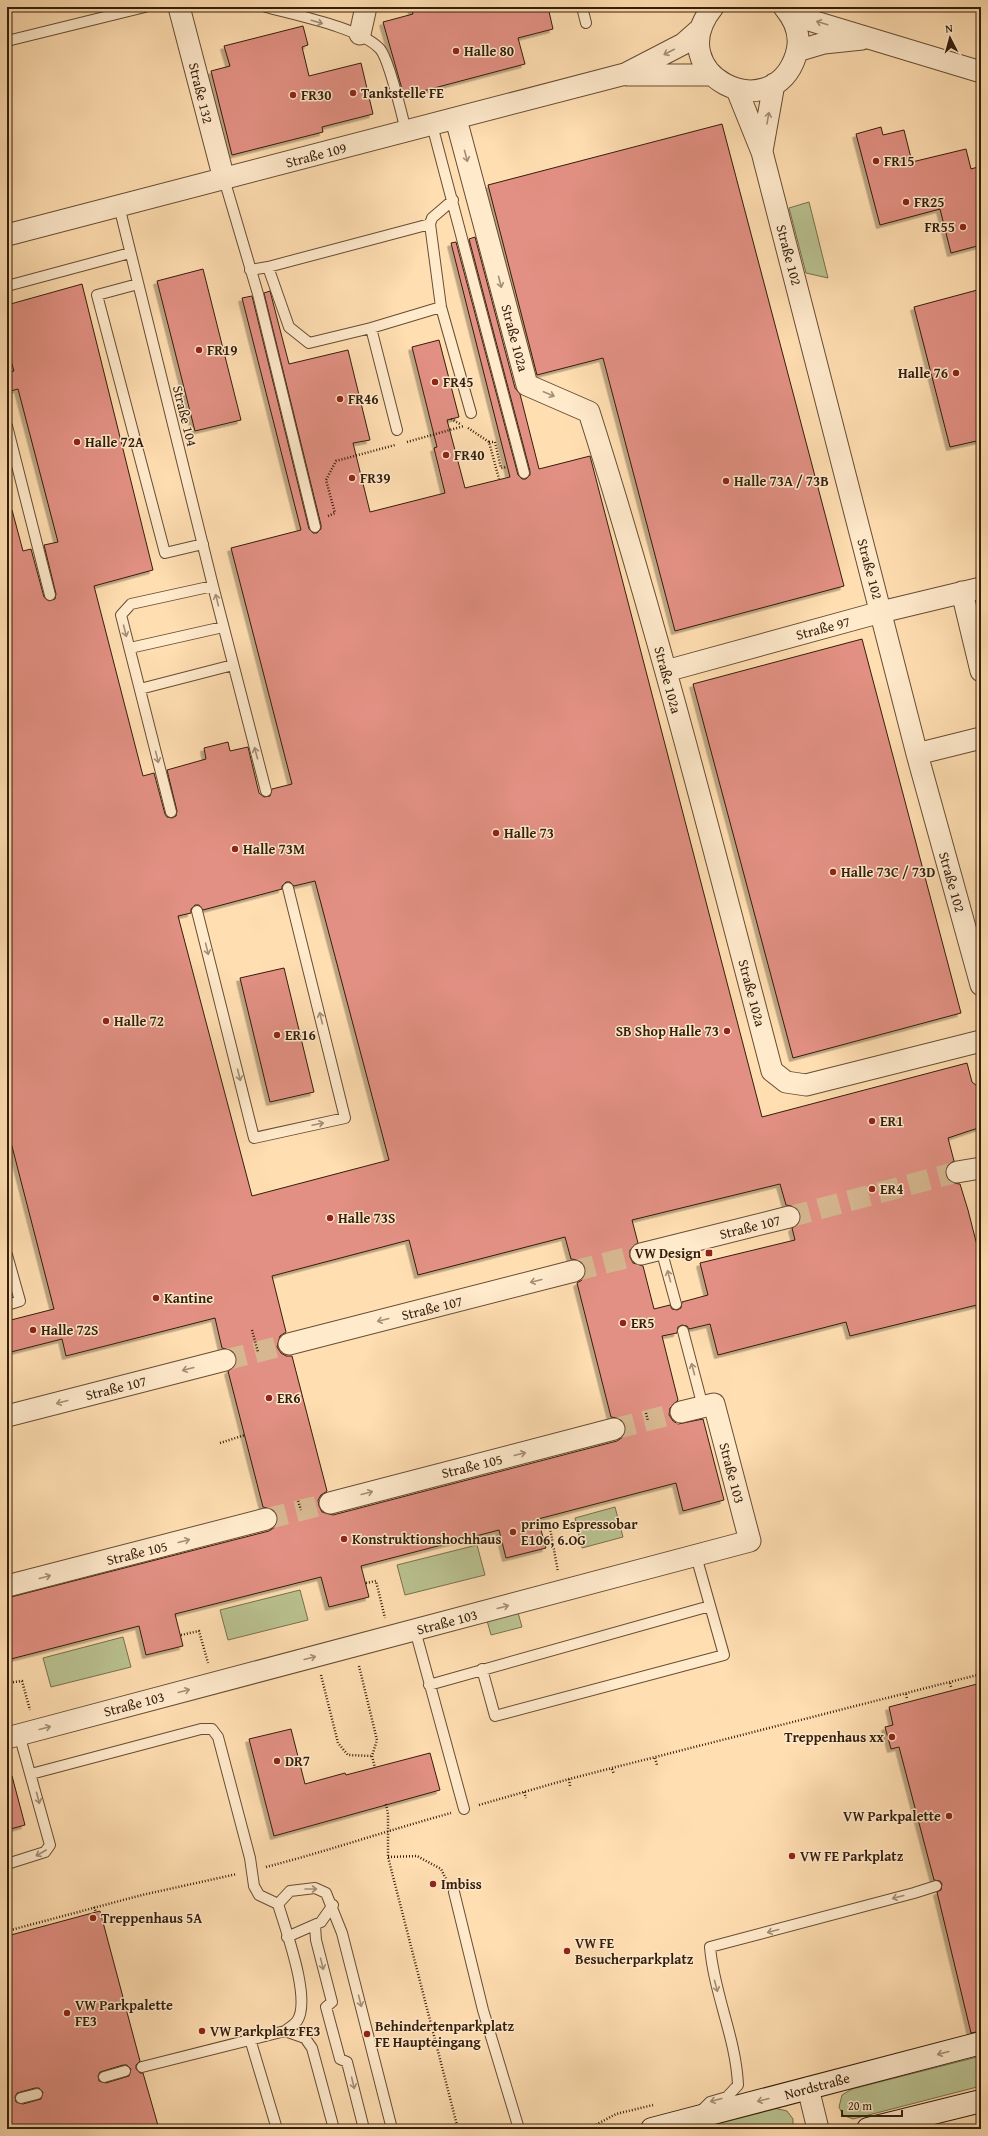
<svg xmlns="http://www.w3.org/2000/svg" width="988" height="2136" viewBox="0 0 988 2136" font-family="'Gentium Book Plus',serif">
	<defs>
		<filter id="shadow"><feDropShadow dx="-3.5" dy="3.5" stdDeviation="0" flood-color="#0004"/></filter>
	</defs>
	<rect width="100%" height="100%" fill="#ffdeb1"/>
	<filter id="stains"><feTurbulence type="fractalNoise" baseFrequency=".005" numOctaves="4"/><feColorMatrix values="0 0 0 0 .2 0 0 0 0 .09 0 0 0 0 .02 0 0 0 .5 -.17"/></filter>
	<radialGradient id="worn" r=".72"><stop offset=".6" stop-color="#630" stop-opacity="0"/><stop offset="1" stop-color="#630" stop-opacity=".3"/></radialGradient>
	<path fill="#bac291" stroke="#77704e" d="M809 202 828 278 806 273 789 208Z
		M615 1507 623 1537 582 1548 575 1518Z
		M477 1545 485 1575 405 1595 397 1565Z
		M300 1590 308 1620 228 1640 220 1610Z
		M517 1609 522 1627 491 1635 486 1617Z
		M123 1637 131 1667 51 1687 43 1658Z
		M981 2056V2086L853 2119 843 2115 839 2107 842 2095 852 2089Z
		M774 2108 787 2111 793 2119V2129H695Z"/>
	<path fill="#e29083" stroke="#341d0b" fill-rule="evenodd" filter="url(#shadow)" d="M411 7H548L553 29 518 38 525 64 404 96 383 22 413 14Z
		M303 26 308 45 302 47 309 76 361 63 373 114 322 127 323 132 232 155 211 71 230 66 224 46Z
		M722 124 844 586 675 631 603 358 537 375 488 185Z
		M881 127 883 135 904 130 912 162 966 149 971 169 981 166V245L951 253 940 209 880 225 856 134Z
		M475 237 515 388 520 394 539 469 590 456 762 1117 967 1063 972 1082 977 1086 981 1098V1127L948 1138 954 1161 946 1167 945 1174 948 1179 952 1183 960 1184 968 1210 981 1261V1304L850 1336 846 1322 718 1355 710 1324 689 1329 687 1326 682 1325 678 1327 677 1333 662 1336 678 1400 670 1408 669 1415 673 1421 678 1424 703 1419 724 1500 683 1511 676 1483 538 1519 546 1548 506 1558 499 1530 361 1566 369 1597 329 1607 321 1577 175 1614 183 1646 146 1655 139 1626 7 1660V1598L269 1531 275 1527 278 1516 274 1510 263 1507 228 1371 236 1364V1357L233 1351 222 1348 215 1318 66 1356 62 1339 7 1353V1321L54 1309 7 1127V510H12L23 551 31 549 44 597 49 601 55 599 56 594 44 545 58 542 18 389 7 392V373L14 371 7 347V305L82 284 153 570 94 586 143 776 154 773 165 814 167 817 172 818 176 816 177 811 167 770 206 759 204 748 228 742 230 751 248 747 259 793 264 797 270 796 272 789 292 784 231 548 301 530 242 298 252 296 309 529 313 533H317L321 529V525L264 293 270 291 289 364 348 350 370 440 353 443 370 512 445 493 434 448 437 447 412 347 439 340 459 417 447 420 465 488 510 477 451 243 456 242 518 475 522 479H526L530 475V471L469 239ZM315 881 389 1160 252 1196 178 916 191 913V909L195 905H199L203 910 282 889V886L286 882H290L294 886ZM780 1184 786 1205 793 1206 800 1214V1221L792 1228 795 1240 700 1263 708 1295 682 1302 681 1308 677 1310 672 1309 670 1305 654 1309 643 1266 633 1263 630 1257V1250L638 1243 632 1220ZM565 1237 571 1259 578 1260 585 1268V1275L582 1280 577 1283 611 1417 618 1418 625 1426 626 1432 623 1437 617 1441 333 1515 322 1512 319 1506 318 1500 321 1495 327 1491 292 1356H286L281 1353 277 1347 280 1336 286 1332 272 1276 409 1240 418 1275Z
		M203 269 241 420 195 431 157 281Z
		M981 289V440L950 447 914 307Z
		M862 639 961 1013 793 1058 693 684Z
		M284 968 314 1092 270 1102 240 978Z
		M981 1683V2031L971 2033 937 1892 941 1890 942 1884 940 1881 934 1880 899 1747 891 1749 885 1727 893 1725 889 1707Z
		M291 1729 305 1784 345 1773 346 1775 430 1753 440 1790 274 1836 249 1739Z
		M12 1776 25 1825 7 1830V1777Z
		M100 1911 140 2061 136 2065V2069L140 2073H143L159 2129H7V1936ZM123 2065H127L131 2069 129 2076 106 2083 99 2081 98 2076 100 2072ZM35 2088H39L43 2092 41 2099 23 2104 16 2102 15 2097 17 2093Z"/>
	<g fill="none" stroke-linecap="round" stroke-linejoin="round">
		<path stroke="#d6b790" stroke-width="21" stroke-dasharray="21 10" stroke-linecap="butt" d="M789 1217 957 1172
			M574 1271 641 1254
			M225 1360 289 1344
			M614 1429 681 1412
			M266 1519 330 1503"/>
		<g stroke="#674d34" stroke-width="12">
			<path id="lane" d="M266 7C295 15 361 28 380 49 389 59 402 115 406 131
				M582 7 586 23
				M7 41 145 7
				M432 125 524 473
				M224 179 258 294 315 527
				M453 200 432 218 430 224 441 307 471 413
				M119 206 213 586
				M268 267 430 224
				M250 270 268 267 289 327 309 343 371 328
				M138 284 97 295 165 553 203 544
				M7 286 130 253
				M7 426 50 595
				M397 430 371 328 441 307
				M130 648 223 627
				M140 689 233 665
				M171 812 121 615 131 604 213 586 266 791
				M197 911 254 1138 345 1118 288 888
				M661 1249 676 1304
				M7 1255 20 1301 7 1305
				M683 1331 703 1407
				M415 1630 464 1809
				M482 1669 495 1716 724 1655 696 1556
				M429 1685 710 1606
				M31 1774 201 1729H212L218 1737 250 1858 254 1886 259 1895 278 1904C285 1928 312 2000 297 2021 294 2025 289 2028 285 2031L142 2067
				M7 1864 45 1852 50 1845 19 1734
				M454 1892 483 2010 519 2129
				M278 1904 290 1891 315 1888 326 1893 342 1933 392 2129
				M315 1926 316 1940 332 2002 326 2007 340 2059 347 2062 364 2129
				M287 1937 321 1922 333 1905
				M285 2031 305 2038 312 2048 334 2129
				M250 2039 277 2129
				M104 2077 125 2071
				M21 2098 37 2094
				M700 2112 710 2102 727 2097 738 2085C736 2038 714 1994 710 1947L914 1893 936 1886"/>
		</g>
		<g stroke="#674d34" stroke-width="23">
			<path id="street" d="M179 7 224 179
				M713 7C659 74 772 130 796 55 802 37 795 20 784 7
				M789 14 981 72
				M360 34 366 7
				M797 51 824 43 862 39
				M628 75H711
				M737 90 762 152 917 754 981 985
				M456 119 527 385 589 412C658 629 714 850 772 1071L786 1082 806 1085 981 1041
				M762 151 774 84
				M7 235 625 74 683 44 700 29
				M962 592 981 671
				M666 671 881 612 981 588
				M917 754 981 738
				M957 1172 981 1168
				M641 1254 789 1217
				M289 1344 574 1271
				M7 1416 225 1360
				M330 1503 614 1429
				M7 1586 266 1519
				M7 1738 750 1541 714 1404 681 1412
				M808 2088 818 2129"/>
		</g>
		<g stroke="#341d0b" stroke-width="24">
			<path id="secondary" d="M652 2129 981 2043
				M868 2129 981 2101"/>
		</g>
		<path stroke="#341d0b" stroke-width="2.5" stroke-dasharray="1 2" stroke-linecap="butt" d="M451 419 460 424
			M468 428 489 442 499 479
			M407 442 464 426
			M489 442H495L501 468 507 467
			M328 516 335 513 326 480 336 461 395 445
			M252 1330 258 1352
			M646 1413 648 1421
			M220 1443 245 1435
			M298 1501 301 1510
			M541 1530 550 1528 558 1572
			M366 1583 376 1581 385 1618
			M181 1635 199 1631 208 1663
			M359 1666 377 1740 372 1756 375 1768
			M321 1675 338 1743 348 1755 372 1756
			M7 1683 22 1681 30 1710
			M950 1683 951 1687
			M906 1694 907 1699
			M655 1758 657 1765
			M612 1769 614 1774
			M569 1779 570 1786
			M524 1792 526 1798
			M386 1804 388 1814V1857L458 2129
			M479 1805 569 1779 981 1674
			M388 1857 417 1856 441 1869 446 1879
			M266 1867C328 1851 389 1830 451 1813
			M94 1907 96 1912
			M7 1931 142 1895 237 1874
			M588 2129 616 2114 653 2105"/>
		<use href="#lane" stroke="#ffeacc" stroke-width="10"/>
		<use href="#street" stroke="#ffeacc" stroke-width="21"/>
		<use href="#secondary" stroke="#ffeacc" stroke-width="22"/>
	</g>
	<defs><path id="oneway-shaft" d="M-6 0H5M1.5-3L5.5 0L1.5 3" fill="none" stroke-width="1.6" stroke-linecap="round" stroke-linejoin="round"/></defs>
	<g stroke="#a48e75">
		<use href="#oneway-shaft" transform="translate(317 22) rotate(16)"/>
		<use href="#oneway-shaft" transform="translate(822 23) rotate(-163)"/>
		<use href="#oneway-shaft" transform="translate(669 52) rotate(153)"/>
		<use href="#oneway-shaft" transform="translate(768 118) rotate(-80)"/>
		<use href="#oneway-shaft" transform="translate(466 156) rotate(75)"/>
		<use href="#oneway-shaft" transform="translate(500 282) rotate(75)"/>
		<use href="#oneway-shaft" transform="translate(549 394) rotate(23)"/>
		<use href="#oneway-shaft" transform="translate(217 600) rotate(-104)"/>
		<use href="#oneway-shaft" transform="translate(125 631) rotate(76)"/>
		<use href="#oneway-shaft" transform="translate(256 753) rotate(-105)"/>
		<use href="#oneway-shaft" transform="translate(157 757) rotate(76)"/>
		<use href="#oneway-shaft" transform="translate(207 949) rotate(76)"/>
		<use href="#oneway-shaft" transform="translate(321 1018) rotate(-104)"/>
		<use href="#oneway-shaft" transform="translate(239 1075) rotate(76)"/>
		<use href="#oneway-shaft" transform="translate(318 1124) rotate(-12)"/>
		<use href="#oneway-shaft" transform="translate(669 1276) rotate(-105)"/>
		<use href="#oneway-shaft" transform="translate(536 1281) rotate(166)"/>
		<use href="#oneway-shaft" transform="translate(383 1320) rotate(166)"/>
		<use href="#oneway-shaft" transform="translate(188 1369) rotate(165)"/>
		<use href="#oneway-shaft" transform="translate(693 1369) rotate(-105)"/>
		<use href="#oneway-shaft" transform="translate(62 1402) rotate(165)"/>
		<use href="#oneway-shaft" transform="translate(520 1454) rotate(-14)"/>
		<use href="#oneway-shaft" transform="translate(367 1493) rotate(-15)"/>
		<use href="#oneway-shaft" transform="translate(184 1541) rotate(-15)"/>
		<use href="#oneway-shaft" transform="translate(45 1577) rotate(-15)"/>
		<use href="#oneway-shaft" transform="translate(503 1607) rotate(-15)"/>
		<use href="#oneway-shaft" transform="translate(310 1658) rotate(-15)"/>
		<use href="#oneway-shaft" transform="translate(184 1691) rotate(-15)"/>
		<use href="#oneway-shaft" transform="translate(45 1728) rotate(-15)"/>
		<use href="#oneway-shaft" transform="translate(38 1798) rotate(75)"/>
		<use href="#oneway-shaft" transform="translate(41 1853) rotate(150)"/>
		<use href="#oneway-shaft" transform="translate(311 1889)"/>
		<use href="#oneway-shaft" transform="translate(898 1897) rotate(165)"/>
		<use href="#oneway-shaft" transform="translate(773 1931) rotate(165)"/>
		<use href="#oneway-shaft" transform="translate(322 1964) rotate(76)"/>
		<use href="#oneway-shaft" transform="translate(716 1986) rotate(75)"/>
		<use href="#oneway-shaft" transform="translate(360 2001) rotate(76)"/>
		<use href="#oneway-shaft" transform="translate(943 2053) rotate(165)"/>
		<use href="#oneway-shaft" transform="translate(353 2083) rotate(76)"/>
		<use href="#oneway-shaft" transform="translate(716 2100) rotate(165)"/>
		<use href="#oneway-shaft" transform="translate(763 2100) rotate(166)"/>
	</g>
	<g fill="#8f2418" stroke="#ffeacc" stroke-width="1.5">
		<circle cx="456" cy="51" r="4"/>
		<circle cx="353" cy="93" r="4"/>
		<circle cx="293" cy="95" r="4"/>
		<circle cx="876" cy="161" r="4"/>
		<circle cx="906" cy="202" r="4"/>
		<circle cx="963" cy="227" r="4"/>
		<circle cx="199" cy="350" r="4"/>
		<circle cx="956" cy="373" r="4"/>
		<circle cx="435" cy="382" r="4"/>
		<circle cx="340" cy="399" r="4"/>
		<circle cx="77" cy="442" r="4"/>
		<circle cx="446" cy="455" r="4"/>
		<circle cx="352" cy="478" r="4"/>
		<circle cx="726" cy="481" r="4"/>
		<circle cx="496" cy="833" r="4"/>
		<circle cx="235" cy="849" r="4"/>
		<circle cx="833" cy="872" r="4"/>
		<circle cx="106" cy="1021" r="4"/>
		<circle cx="727" cy="1031" r="4"/>
		<circle cx="277" cy="1035" r="4"/>
		<circle cx="872" cy="1121" r="4"/>
		<circle cx="872" cy="1189" r="4"/>
		<circle cx="330" cy="1218" r="4"/>
		<rect x="705" y="1249" width="8" height="8" rx="2"/>
		<circle cx="156" cy="1298" r="4"/>
		<circle cx="623" cy="1323" r="4"/>
		<circle cx="33" cy="1330" r="4"/>
		<circle cx="269" cy="1398" r="4"/>
		<circle cx="513" cy="1532" r="4"/>
		<circle cx="344" cy="1539" r="4"/>
		<circle cx="892" cy="1737" r="4"/>
		<circle cx="277" cy="1761" r="4"/>
		<circle cx="949" cy="1816" r="4"/>
		<circle cx="792" cy="1856" r="4"/>
		<circle cx="433" cy="1884" r="4"/>
		<circle cx="93" cy="1918" r="4"/>
		<circle cx="567" cy="1951" r="4"/>
		<circle cx="67" cy="2013" r="4"/>
		<circle cx="202" cy="2031" r="4"/>
		<circle cx="367" cy="2034" r="4"/>
	</g>
	<g text-anchor="middle" dominant-baseline="central" stroke-width="3" stroke-linejoin="round" paint-order="stroke">
		<g font-size="14" font-weight="bold" fill="#341d0b" stroke="#ffeacc" text-anchor="start">
			<text x="464" y="51">Halle 80</text>
			<text x="361" y="93">Tankstelle FE</text>
			<text x="301" y="95">FR30</text>
			<text x="884" y="161">FR15</text>
			<text x="914" y="202">FR25</text>
			<text x="955" y="227" text-anchor="end">FR55</text>
			<text x="207" y="350">FR19</text>
			<text x="948" y="373" text-anchor="end">Halle 76</text>
			<text x="443" y="382">FR45</text>
			<text x="348" y="399">FR46</text>
			<text x="85" y="442">Halle 72A</text>
			<text x="454" y="455">FR40</text>
			<text x="360" y="478">FR39</text>
			<text x="734" y="481">Halle 73A / 73B</text>
			<text x="504" y="833">Halle 73</text>
			<text x="243" y="849">Halle 73M</text>
			<text x="841" y="872">Halle 73C / 73D</text>
			<text x="114" y="1021">Halle 72</text>
			<text x="719" y="1031" text-anchor="end">SB Shop Halle 73</text>
			<text x="285" y="1035">ER16</text>
			<text x="880" y="1121">ER1</text>
			<text x="880" y="1189">ER4</text>
			<text x="338" y="1218">Halle 73S</text>
			<text x="701" y="1253" text-anchor="end">VW Design</text>
			<text x="164" y="1298">Kantine</text>
			<text x="631" y="1323">ER5</text>
			<text x="41" y="1330">Halle 72S</text>
			<text x="277" y="1398">ER6</text>
			<text x="521" y="1524">primo Espressobar<tspan x="521" dy="16">E106, 6.OG</tspan></text>
			<text x="352" y="1539">Konstruktionshochhaus</text>
			<text x="884" y="1737" text-anchor="end">Treppenhaus xx</text>
			<text x="285" y="1761">DR7</text>
			<text x="941" y="1816" text-anchor="end">VW Parkpalette</text>
			<text x="800" y="1856">VW FE Parkplatz</text>
			<text x="441" y="1884">Imbiss</text>
			<text x="101" y="1918">Treppenhaus 5A</text>
			<text x="575" y="1943">VW FE<tspan x="575" dy="16">Besucherparkplatz</tspan></text>
			<text x="75" y="2005">VW Parkpalette<tspan x="75" dy="16">FE3</tspan></text>
			<text x="375" y="2026">Behindertenparkplatz<tspan x="375" dy="16">FE Haupteingang</tspan></text>
			<text x="210" y="2031">VW Parkplatz FE3</text>
		</g>
		<g font-size="14" fill="#341d0b" stroke="#ffeacc">
			<text transform="translate(201 93) rotate(76)">Straße 132</text>
			<text transform="translate(316 155) rotate(-15)">Straße 109</text>
			<text transform="translate(789 255) rotate(75)">Straße 102</text>
			<text transform="translate(515 338) rotate(75)">Straße 102a</text>
			<text transform="translate(185 416) rotate(76)">Straße 104</text>
			<text transform="translate(870 569) rotate(75)">Straße 102</text>
			<text transform="translate(823 628) rotate(-15)">Straße 97</text>
			<text transform="translate(668 680) rotate(75)">Straße 102a</text>
			<text transform="translate(952 882) rotate(74)">Straße 102</text>
			<text transform="translate(752 993) rotate(75)">Straße 102a</text>
			<text transform="translate(750 1227) rotate(-14)">Straße 107</text>
			<text transform="translate(432 1308) rotate(-14)">Straße 107</text>
			<text transform="translate(116 1388) rotate(-14)">Straße 107</text>
			<text transform="translate(472 1466) rotate(-14)">Straße 105</text>
			<text transform="translate(732 1473) rotate(75)">Straße 103</text>
			<text transform="translate(137 1553) rotate(-14)">Straße 105</text>
			<text transform="translate(447 1622) rotate(-15)">Straße 103</text>
			<text transform="translate(134 1704) rotate(-15)">Straße 103</text>
			<text transform="translate(817 2086) rotate(-15)">Nordstraße</text>
		</g>
	</g>
	<rect width="988" height="2136" fill="none" stroke="#ffdeb1" stroke-width="24"/>
	<rect x="8" y="8" width="972" height="2120" fill="none" stroke="#341d0b" stroke-width="2"/>
	<rect x="12" y="12" width="964" height="2112" fill="none" stroke="#341d0b"/>
	<g transform="translate(950 38) rotate(354)" stroke="#ffeacc" stroke-width="3" paint-order="stroke">
	<path d="M0-3L7 15L0 10L-7 15Z" fill="#341d0b"/>
	<text y="-6" font-size="11" font-weight="bold" text-anchor="middle" fill="#341d0b">N</text>
	</g>
	<path d="M842 2110v6h60v-6" fill="none" stroke="#341d0b" stroke-width="2"/>
	<text x="848" y="2110" font-size="12" fill="#341d0b" stroke="#ffeacc" stroke-width="3" paint-order="stroke">20 m</text>
	<rect width="100%" height="100%" filter="url(#stains)"/>
	<rect width="100%" height="100%" fill="url(#worn)"/>
</svg>
